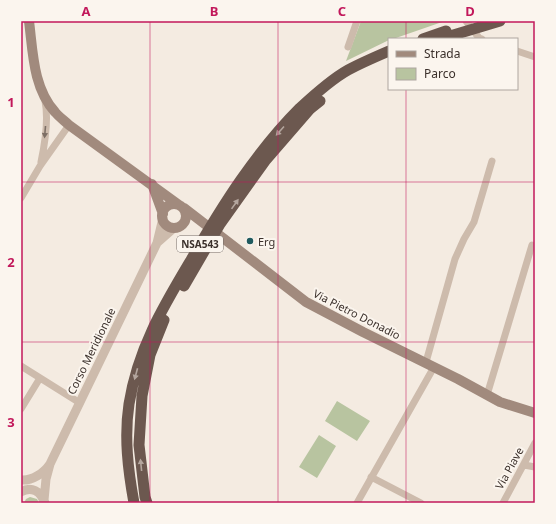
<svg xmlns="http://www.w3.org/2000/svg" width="556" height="524" viewBox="0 0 556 524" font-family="'Noto Sans',sans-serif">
	<rect width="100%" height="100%" fill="#f4ebe1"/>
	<path fill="#b8c4a0" d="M361 21H445L393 39H389V40L346 61Z
		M337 401 370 421 357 441 325 421Z
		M319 435 336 446 317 478 299 467Z
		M30 497 37 499 39 503H24L26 499Z"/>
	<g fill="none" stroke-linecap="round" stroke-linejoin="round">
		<path stroke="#cdbbac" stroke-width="7" d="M466 21 479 38 482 39
			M348 47 357 21
			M517 51 535 57
			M41 162C45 143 49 120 45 101
			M21 198 40 166 69 125
			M426 362 455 259 464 239 474 222 492 161
			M21 366 80 403
			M487 395 532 245
			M21 409 40 378
			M524 465 535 467
			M371 477 421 503
			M357 503 434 367
			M503 503 535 443"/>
		<path stroke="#cdbbac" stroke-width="9" d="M157 243 174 228
			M21 480C32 481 44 473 50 464
			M21 492C31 486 41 491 44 502
			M45 503 44 500 46 479 50 464 157 243 163 218"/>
		<path stroke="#a18a7d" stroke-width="10" d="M29 21C33 52 33 88 55 112 59 117 65 121 69 125L179 205
			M152 184 163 214
			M162 216a12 12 0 1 1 24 0a12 12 0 1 1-24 0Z
			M184 208 306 302 363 332 458 379 500 402 535 413"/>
		<path stroke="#6c584f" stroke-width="11" d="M423 39 446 31
			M440 39 500 21
			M184 286 220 224 265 161 310 109 320 101
			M134 503C128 470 124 437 129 404 138 348 163 307 191 260 222 206 256 152 300 108 314 95 332 79 348 70 361 63 375 57 389 51
			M147 503 145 497 139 445 142 396 150 355 164 320"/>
	</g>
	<defs><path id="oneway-solid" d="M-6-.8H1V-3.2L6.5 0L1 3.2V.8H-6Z"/></defs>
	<g fill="#b4a69e">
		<use href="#oneway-solid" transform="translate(280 131) rotate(132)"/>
		<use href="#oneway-solid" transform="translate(235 204) rotate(-55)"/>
		<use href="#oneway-solid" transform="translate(136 374) rotate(105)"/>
		<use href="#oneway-solid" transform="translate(141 465) rotate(-96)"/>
	</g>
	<use fill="#7d6f65" href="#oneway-solid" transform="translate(45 132) rotate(95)"/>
	<path fill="none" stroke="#c2185b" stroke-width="1" stroke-opacity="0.55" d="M150 21V503M278 21V503M406 21V39M406 89V503M21 182H535M21 342H535"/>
	<circle fill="#1f5a5e" stroke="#fbf5ee" stroke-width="1.5" cx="250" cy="241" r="4"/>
	<g text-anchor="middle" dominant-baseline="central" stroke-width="4" stroke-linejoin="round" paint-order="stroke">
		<rect fill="#fbf5ee" stroke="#756b66" stroke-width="1" x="177" y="236" width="46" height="16" rx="3"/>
		<g font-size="10" font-weight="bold" fill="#3b302b">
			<text x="200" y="244">NSA543</text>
		</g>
		<g font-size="11" fill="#3b302b" stroke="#fbf5ee" text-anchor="start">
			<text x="258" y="241">Erg</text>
		</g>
		<g font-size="11" fill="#3b302b" stroke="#fbf5ee">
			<text transform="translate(357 314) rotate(27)">Via Pietro Donadio</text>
			<text transform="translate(91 351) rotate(-64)">Corso Meridionale</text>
			<text transform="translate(509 468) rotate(-61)">Via Piave</text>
		</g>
	</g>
	<rect width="556" height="524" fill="none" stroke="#fbf5ee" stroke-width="44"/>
	<rect x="388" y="38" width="130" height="52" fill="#fbf5ee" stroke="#aea6a0"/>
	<rect x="396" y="51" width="20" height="6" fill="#a18a7d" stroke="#aea6a0"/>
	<text x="424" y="58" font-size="12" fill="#3b302b">Strada</text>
	<rect x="396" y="68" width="20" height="12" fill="#b8c4a0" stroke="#aea6a0"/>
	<text x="424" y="78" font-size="12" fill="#3b302b">Parco</text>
	<rect x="22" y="22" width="512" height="480" fill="none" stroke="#c2185b" stroke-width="1.5"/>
	<g font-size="13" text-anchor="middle" font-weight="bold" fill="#c2185b">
		<text x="86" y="16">A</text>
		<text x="214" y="16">B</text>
		<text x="342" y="16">C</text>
		<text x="470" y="16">D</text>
		<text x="11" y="107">1</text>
		<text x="11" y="267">2</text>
		<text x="11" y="427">3</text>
	</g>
</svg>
